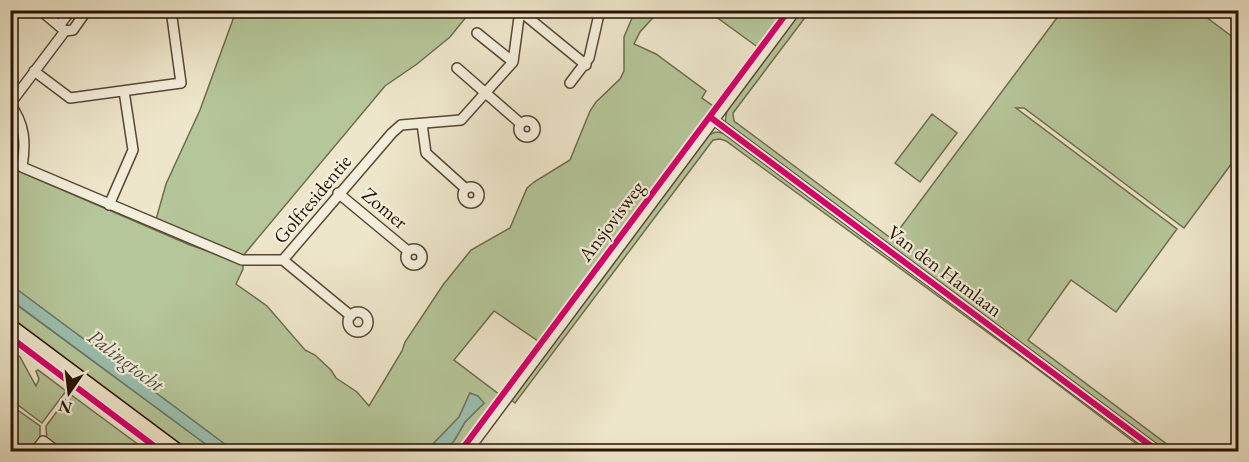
<svg xmlns="http://www.w3.org/2000/svg" width="1249" height="462" viewBox="0 0 1249 462" font-family="'EB Garamond',serif">
	<rect width="100%" height="100%" fill="#eee6cb"/>
	<filter id="stains"><feTurbulence type="fractalNoise" baseFrequency=".00333" numOctaves="4"/><feColorMatrix values="0 0 0 0 .2 0 0 0 0 .09 0 0 0 0 .02 0 0 0 .5 -.17"/></filter>
	<radialGradient id="worn" r=".72"><stop offset=".6" stop-color="#630" stop-opacity="0"/><stop offset="1" stop-color="#630" stop-opacity=".3"/></radialGradient>
	<path fill="#b5c69a" stroke="#6e6c4e" stroke-width="1.5" d="M236 11H471L450 37 417 64 385 86 242 257 155 223 166 184 200 110Z
		M635 11H659L640 32 634 44 656 54 706 91 702 98 713 106 538 341 494 311 454 360 500 395 456 452 443 451 454 441 465 422 484 403 470 393 459 417 434 443 430 451H234L11 285 10 113C25 131 20 149 14 169L190 245 243 263V269L236 284 267 306 305 350 315 355 331 370 336 378 357 392 369 406 402 351 405 342 443 285 471 250 510 228 527 188 534 182 570 160 590 111 596 102 620 79 624 71V37Z
		M708 11H787L759 48Z
		M801 11H810L733 113 734 121 892 239 1062 11H1198L1238 41V155L1184 228 1024 108H1016L1177 229 1116 312 1071 280 1028 340 1176 451H1163L725 124 727 109Z
		M932 114 957 133 920 182 895 163Z
		M716 132 728 134 1155 451H1146L1028 362 726 141 720 139 713 140 515 403 510 399 708 135Z
		M10 300 215 451H187L11 320Z
		M10 349 20 357 36 386 39 379 36 371 38 370 66 391 42 423 15 403H11Z
		M70 394 147 451H65L52 443 47 442 46 426Z
		M12 406 40 426V441L32 451H11Z"/>
	<path fill="#9bc0b0" stroke="#6c7a6a" stroke-width="1.5" d="M10 285H11L234 451H215L11 300Z
		M470 393 478 396 484 403 465 422 454 441 443 451H430L434 443 459 417Z"/>
	<g fill="none" stroke-linecap="round" stroke-linejoin="round">
		<g stroke="#584734" stroke-width="12">
			<path id="minor" d="M40 10 65 31
				M122 10 124 12 141 10
				M520 11 586 65
				M59 26 71 10
				M477 33 513 62
				M457 68 520 123
				M34 71 70 98 181 83 171 10
				M570 83 589 58 600 10
				M10 104C25 124 26 143 22 167L242 260H283L392 133 401 125 461 120 513 62 520 10
				M10 104 65 31 73 30 87 10
				M714 120 1159 452
				M519 129a8 8 0 1 1 16 0a8 8 0 1 1-16 0Z
				M422 124 426 153 466 189
				M463 195a8 8 0 1 1 16 0a8 8 0 1 1-16 0Z
				M338 193 408 251
				M109 205 133 150 124 91
				M406 257a8 8 0 1 1 16 0a8 8 0 1 1-16 0Z
				M283 260 351 316
				M348 322a10 10 0 1 1 20 0a10 10 0 1 1-20 0Z
				M35 452 43 441 58 452
				M467 452 796 10"/>
		</g>
		<g stroke="#261201" stroke-width="15">
			<path id="major" d="M10 325 180 452"/>
		</g>
		<use href="#minor" stroke="#f4efdd" stroke-width="9"/>
		<use href="#major" stroke="#eee6cb" stroke-width="12"/>
		<g stroke="#f4efdd" stroke-width="10">
			<path id="cycleway" d="M710 117 1159 452
				M10 337 162 452
				M460 452 789 10"/>
		</g>
		<use href="#cycleway" stroke="#d6006c" stroke-width="6"/>
	</g>
	<g text-anchor="middle" dominant-baseline="central" stroke-width="4.5" stroke-linejoin="round" paint-order="stroke">
		<g font-size="20" fill="#261201" stroke="#f4efdd">
			<text transform="translate(312 199) rotate(-50)">Golfresidentie</text>
			<text transform="translate(385 208) rotate(40)">Zomer</text>
			<text transform="translate(611 221) rotate(-53)">Ansjovisweg</text>
			<text transform="translate(945 271) rotate(37)">Van den Hamlaan</text>
		</g>
		<g font-size="21" font-style="italic" fill="#4f4f3e" stroke="#f4efdd">
			<text transform="translate(126 360) rotate(37)">Palingtocht</text>
		</g>
	</g>
	<rect width="1249" height="462" fill="none" stroke="#eee6cb" stroke-width="36"/>
	<rect x="12" y="12" width="1225" height="438" fill="none" stroke="#261201" stroke-width="3"/>
	<rect x="18" y="18" width="1213" height="426" fill="none" stroke="#261201" stroke-width="1.5"/>
	<g transform="translate(69 393) rotate(194)" stroke="#f4efdd" stroke-width="4.5" paint-order="stroke">
	<path d="M0-4.5L10 22L0 15L-10 22Z" fill="#261201"/>
	<text y="-9" font-size="16" font-weight="bold" text-anchor="middle" fill="#261201">N</text>
	</g>
	<rect width="100%" height="100%" filter="url(#stains)"/>
	<rect width="100%" height="100%" fill="url(#worn)"/>
</svg>
